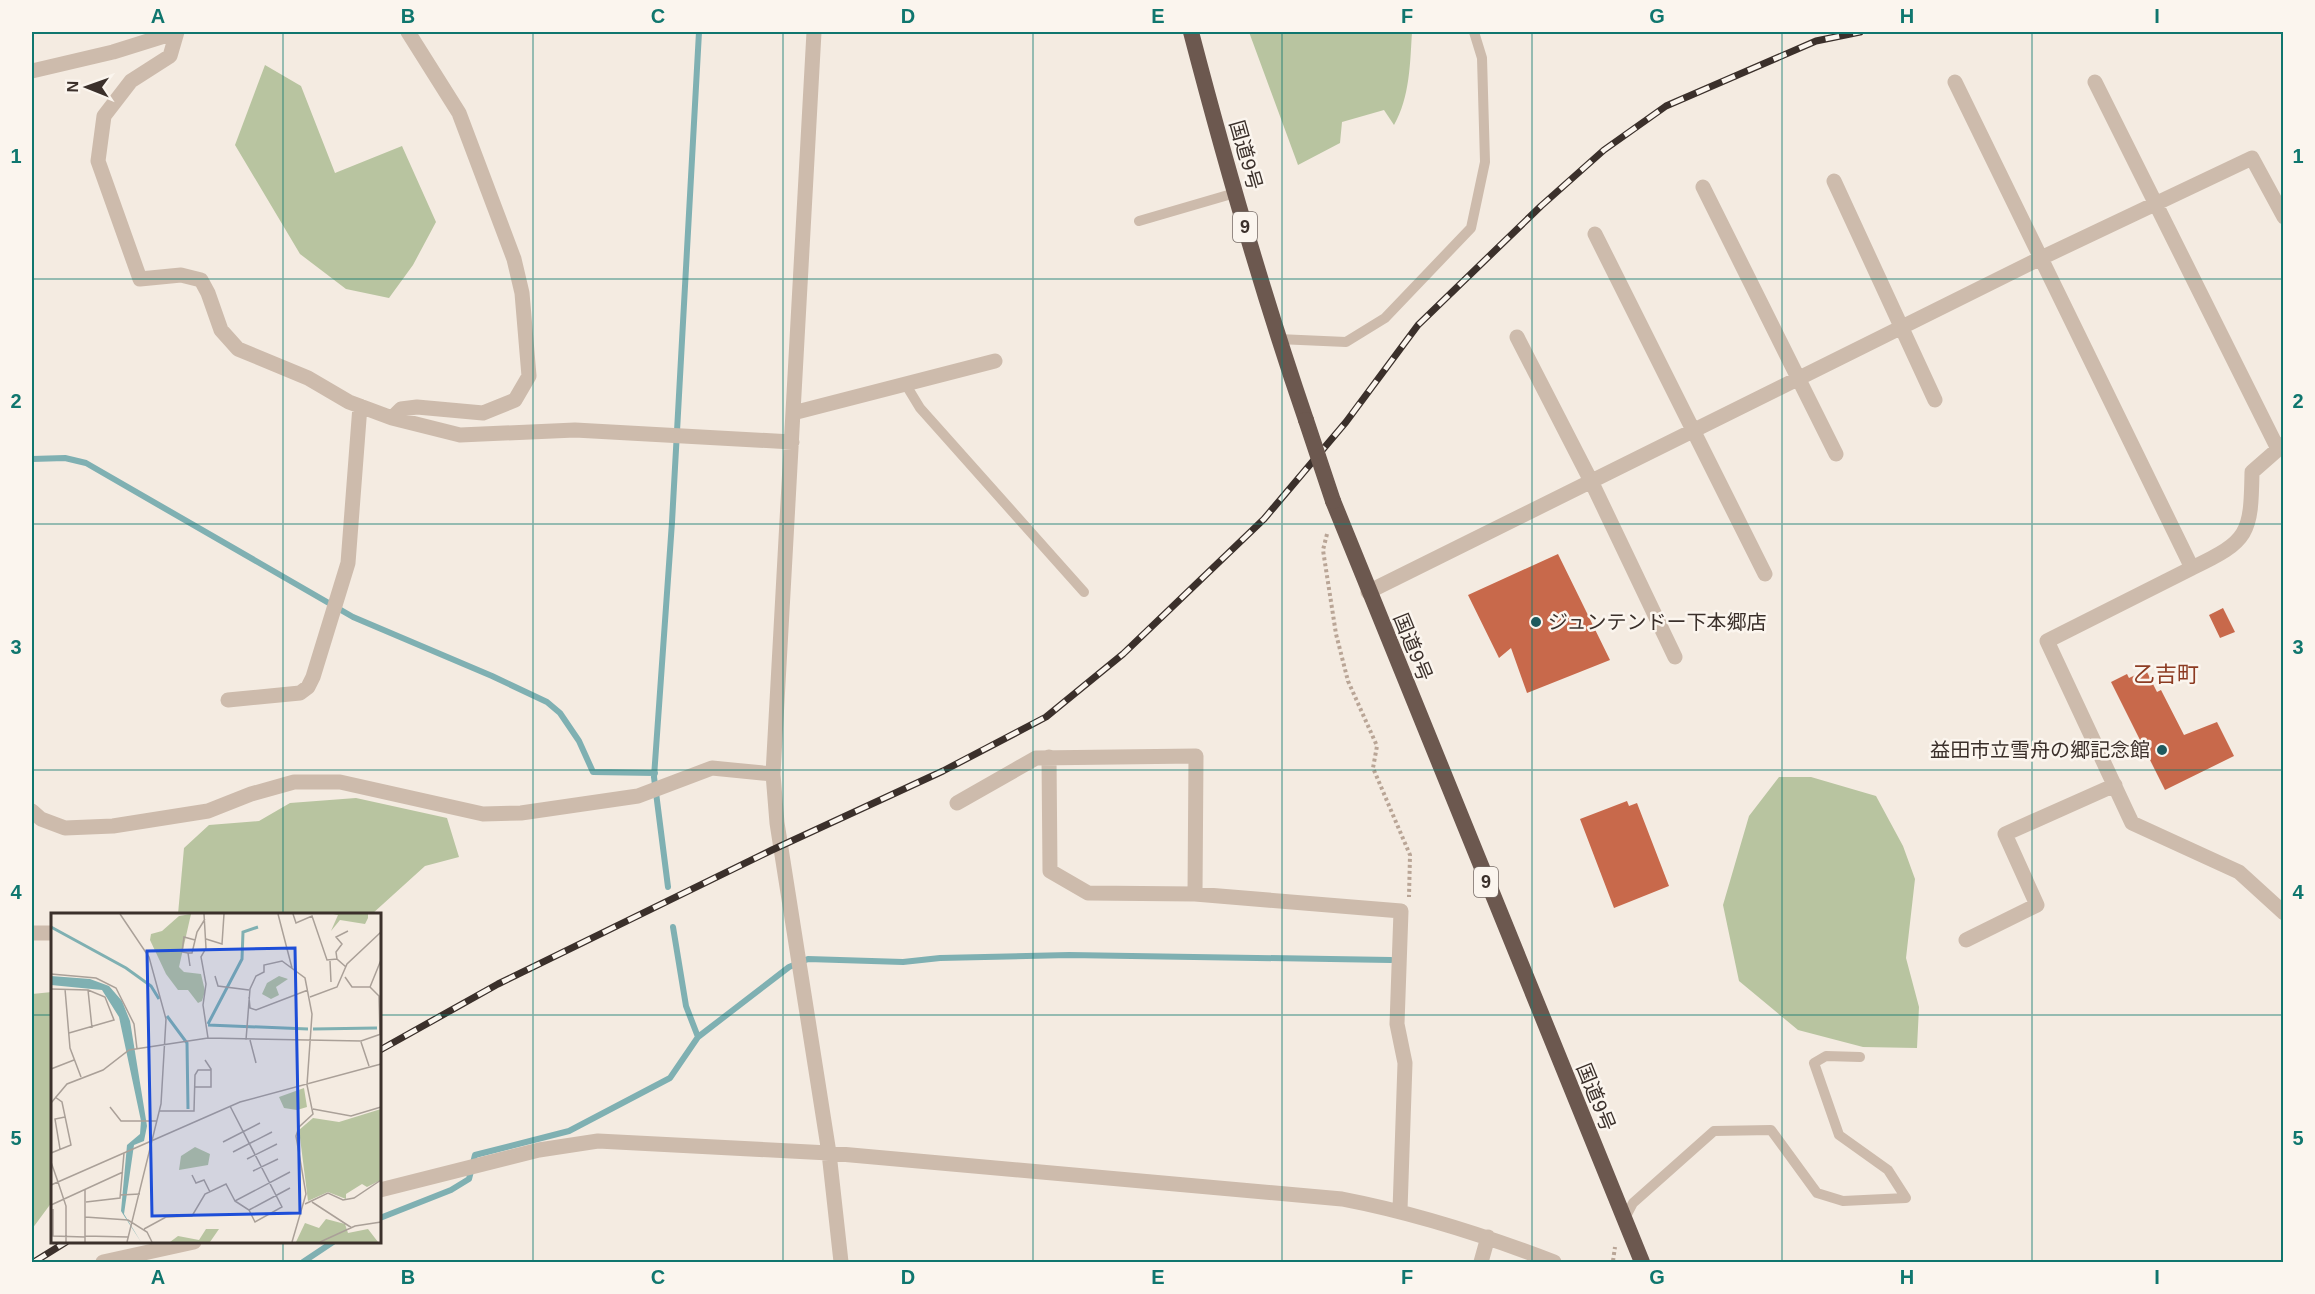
<svg xmlns="http://www.w3.org/2000/svg" width="2315" height="1294" viewBox="0 0 2315 1294" font-family="Arial,'Noto Sans JP',sans-serif">
	<rect width="100%" height="100%" fill="#f4ebe1"/>
	<path fill="#b8c4a0" d="M1249 32H1412C1410 63 1410 97 1394 125L1384 110 1342 122 1340 143 1298 165Z
		M265 65 301 86 335 173 402 146 436 222 413 265 389 298 346 289 300 254 235 145Z
		M1779 777H1811L1876 796 1903 846 1915 879 1906 958 1919 1007 1917 1048 1863 1047 1798 1030 1739 981 1723 905 1749 816Z
		M356 798 447 818 459 857 425 866 372 914H178L184 848 209 825 259 821 290 803Z
		M52 992V1202L32 1229V994Z"/>
	<g fill="none" stroke-linecap="round" stroke-linejoin="round">
		<path stroke="#7fb0b2" stroke-width="6" d="M32 459 65 458 86 463 353 617 492 676 547 702 560 713 579 741 593 772 655 773
			M668 887 654 777 672 522 699 32
			M673 927 686 1006 698 1037
			M380 1218 451 1190 469 1179 475 1155 569 1131 670 1078 698 1037 789 967 808 959 903 962 940 958 1069 955 1391 960
			M303 1262 333 1242"/>
	</g>
	<path fill="#c8694b" d="M1558 554 1610 660 1527 693 1511 648 1499 658 1468 595Z
		M2223 608 2235 632 2220 638 2209 615Z
		M2146 670 2157 692 2161 690 2184 735 2217 722 2234 756 2165 790 2111 682 2127 674 2129 678Z
		M1627 801 1629 806 1637 803 1669 886 1614 908 1580 819Z"/>
	<g fill="none" stroke-linecap="round" stroke-linejoin="round">
		<path stroke="#b9a596" stroke-width="4" stroke-dasharray="3 3" stroke-linecap="butt" d="M1327 534 1323 550 1336 634 1348 681 1377 746 1373 768 1410 855 1409 897
			M1613 1261 1615 1247"/>
		<path stroke="#cdbbac" stroke-width="10" d="M1139 221 1235 193
			M1278 339 1346 342 1385 318 1471 228 1485 162 1482 58 1474 32
			M906 385 920 408 1084 592
			M1624 1220 1633 1203 1714 1131 1771 1130 1817 1193 1843 1201 1906 1198 1888 1170 1839 1135 1814 1063 1826 1056 1860 1057"/>
		<path stroke="#cdbbac" stroke-width="15" d="M177 32 170 56 131 81 104 116 98 161 140 279 181 275 201 280 208 293 221 330 238 349 308 378 349 402 392 418 460 435 575 430 792 442
			M814 32 773 774 777 823 829 1153 841 1262
			M32 71 113 52 177 32
			M1955 82 2192 568 2047 641 2132 823 2239 872 2284 913
			M2095 82 2277 447
			M1834 181 1935 400
			M1703 187 1836 454
			M1595 234 1765 574
			M1517 337 1592 483 1675 657
			M793 413 995 361
			M392 418 401 409 417 407 483 413 515 400 529 376 522 293 514 259 459 113 408 32
			M2192 568C2249 541 2251 534 2252 472L2284 444
			M1368 592 2039 259 2252 158 2284 217
			M228 700 300 693 308 687 313 677 348 563 360 406
			M1049 757 1050 871 1088 893 1195 894 1401 911 1397 1024 1405 1063 1400 1210
			M957 803 1036 758 1196 756 1195 894
			M32 811 41 819 65 828 113 826 208 811 251 794 294 782H340L483 814 521 813 638 796 712 768 773 774
			M32 933H52
			M1966 940 2037 905 2005 834 2115 785
			M380 1190 539 1150 598 1141 829 1153 1342 1199C1415 1213 1484 1235 1554 1262
			M103 1262 194 1242
			M1481 1262 1488 1237"/>
		<path stroke="#6c584f" stroke-width="16" d="M1191 32C1225 162 1262 292 1306 420
			M1333 501 1642 1262"/>
		<g stroke="#3b302b" stroke-width="7">
			<path id="rail" d="M380 1050 498 984 772 850 943 771 1046 717 1123 654 1264 519 1346 422 1418 325 1541 206 1604 150 1666 106 1816 41 1860 32
				M34 1262 66 1242"/>
		</g>
		<use href="#rail" stroke="#fbf5ee" stroke-width="4.5" stroke-dasharray="14" stroke-linecap="butt"/>
		<path stroke="#6c584f" stroke-width="16" d="M1306 420 1333 501"/>
	</g>
	<path fill="none" stroke="#0f766e" stroke-width="1.5" stroke-opacity="0.55" d="M283 32V914M533 32V1262M783 32V1262M1033 32V1262M1282 32V1262M1532 32V1262M1782 32V1262M2032 32V1262M32 279H2284M32 524H2284M32 770H2284M32 1015H52M380 1015H2284M283 1242V1262"/>
	<g fill="#1f5a5e" stroke="#fbf5ee" stroke-width="2">
		<circle cx="1536" cy="622" r="6"/>
		<circle cx="2162" cy="750" r="6"/>
	</g>
	<g text-anchor="middle" dominant-baseline="central" stroke-width="5" stroke-linejoin="round" paint-order="stroke">
		<g fill="#fbf5ee" stroke="#756b66" stroke-width="1.5">
			<rect x="1233" y="212" width="24" height="30" rx="4.5"/>
			<rect x="1474" y="867" width="24" height="30" rx="4.5"/>
		</g>
		<g font-size="18" font-weight="bold" fill="#3b302b">
			<text x="1245" y="227">9</text>
			<text x="1486" y="882">9</text>
		</g>
		<g font-size="20" fill="#3b302b" stroke="#fbf5ee">
			<text transform="translate(1246 155) rotate(74)">国道9号</text>
			<text transform="translate(1413 647) rotate(68)">国道9号</text>
			<text transform="translate(1596 1097) rotate(68)">国道9号</text>
		</g>
		<g font-size="20" fill="#3b302b" stroke="#fbf5ee" text-anchor="start">
			<text x="1548" y="622">ジュンテンドー下本郷店</text>
			<text x="2150" y="750" text-anchor="end">益田市立雪舟の郷記念館</text>
		</g>
		<g font-size="22" fill="#8c3b22" stroke="#fbf5ee">
			<text x="2166" y="674">乙吉町</text>
		</g>
	</g>
	<g transform="translate(51 913)">
		<rect width="330" height="330" fill="#f4ebe1"/>
		<path d="M140 1 128 54 133 59 150 61 154 78 151 88 147 90 137 77H127L115 61 99 27 100 21 111 18 128 3ZM282 1H317V5L314 11 289 7 280 18 287 2ZM228 63 237 66 225 74 228 82 220 86 211 81 216 70ZM253 175 256 194 246 197 233 195 228 184ZM330 196V267L316 274 311 271 295 281V286L277 279 257 288 248 217 262 205 288 209ZM144 234 159 241 157 252 128 257 130 243ZM275 306 294 311 297 320 317 316 327 329H245L254 310 268 315ZM155 316H168L159 329H119L127 323 148 327Z" fill="#b8c4a0"/>
		<path d="M0 63 39 66 58 73 71 88 79 108 96 213 93 228 83 232 73 301 90 329 70 298 76 232 89 221 90 208 68 104 51 77 0 72Z" fill="#7fb0b2"/>
		<path fill="none" stroke="#7fb0b2" stroke-width="3" d="M0 14 75 55 100 73 108 86M116 103 136 130 137 196M157 111 191 46 192 19 207 14M157 112 257 116M262 116 326 115"/>
		<path fill="none" stroke="#aaa098" stroke-width="1.5" d="M69 1 98 44 115 106 110 191 76 329M153 1 155 35 150 44 155 71 152 92 157 125M227 1 241 55M242 1 245 10 261 3 276 47 286 46M155 26 171 31 173 1M137 40 131 39 133 24 144 27M279 48 280 69M139 53 137 40H141L146 19 154 6M295 54 286 46 285 39 291 31 285 24 297 18M0 61 45 65 65 75 83 111 86 136M164 63 167 73 198 77M294 64 301 74H319L330 47M319 74 328 83 329 121M0 76 37 77 41 115M14 76 19 135 30 164M198 84 199 95 205 97 257 77M259 84 286 74 296 51 330 19M18 120 63 107 54 84 37 77M195 127 199 76 205 63 213 59V52L231 48 254 65 261 101 256 172 262 201 248 214 245 223 255 281 241 329M199 127 205 150M310 129 318 153M0 156 23 147M144 174H160V156L154 147M0 190 16 171 52 157 78 137 157 125 310 128 330 121M179 193 231 294 204 309 198 297 184 288M59 194 70 208H106M262 196 300 203 330 194M108 198H143L144 162 147 157H160M172 229 209 210M9 236 4 206 14 204M182 239 221 219M0 240 20 232 11 189 4 184M196 246 226 231M0 249 7 269M202 258 227 246M141 262 145 270 153 267 159 279M7 269 15 293V329M0 272 189 189 330 151M69 282 89 281M35 289 69 285 73 240M261 289 301 315M254 291 277 280 292 287 303 285 330 267M0 292 72 259M2 296V323L34 324M198 297 239 275M34 304 77 307 96 319 101 329M93 316 115 304 141 303 154 281 175 271 184 288 239 259M34 323 77 324M34 329V277M269 329 304 313 330 309"/>
		<path fill="#1d4ed8" fill-opacity="0.15" stroke="#1d4ed8" stroke-width="3" d="M244 35 249 300 101 303 96 38Z"/>
		<rect width="330" height="330" fill="none" stroke="#3b302b" stroke-width="3"/>
	</g>
	<rect width="2315" height="1294" fill="none" stroke="#fbf5ee" stroke-width="66"/>
	<g transform="translate(87 87) rotate(271)" stroke="#fbf5ee" stroke-width="4.5" paint-order="stroke">
	<path d="M0-4.5L10 22L0 15L-10 22Z" fill="#3b302b"/>
	<text y="-9" font-size="16" font-weight="bold" text-anchor="middle" fill="#3b302b">N</text>
	</g>
	<rect x="33" y="33" width="2249" height="1228" fill="none" stroke="#0f766e" stroke-width="2"/>
	<g font-size="20" text-anchor="middle" font-weight="bold" fill="#0f766e">
		<text x="158" y="23">A</text>
		<text x="408" y="23">B</text>
		<text x="658" y="23">C</text>
		<text x="908" y="23">D</text>
		<text x="1158" y="23">E</text>
		<text x="1407" y="23">F</text>
		<text x="1657" y="23">G</text>
		<text x="1907" y="23">H</text>
		<text x="2157" y="23">I</text>
		<text x="16" y="163">1</text>
		<text x="2298" y="163">1</text>
		<text x="16" y="408">2</text>
		<text x="2298" y="408">2</text>
		<text x="16" y="654">3</text>
		<text x="2298" y="654">3</text>
		<text x="16" y="899">4</text>
		<text x="2298" y="899">4</text>
		<text x="16" y="1145">5</text>
		<text x="2298" y="1145">5</text>
		<text x="158" y="1284">A</text>
		<text x="408" y="1284">B</text>
		<text x="658" y="1284">C</text>
		<text x="908" y="1284">D</text>
		<text x="1158" y="1284">E</text>
		<text x="1407" y="1284">F</text>
		<text x="1657" y="1284">G</text>
		<text x="1907" y="1284">H</text>
		<text x="2157" y="1284">I</text>
	</g>
</svg>
